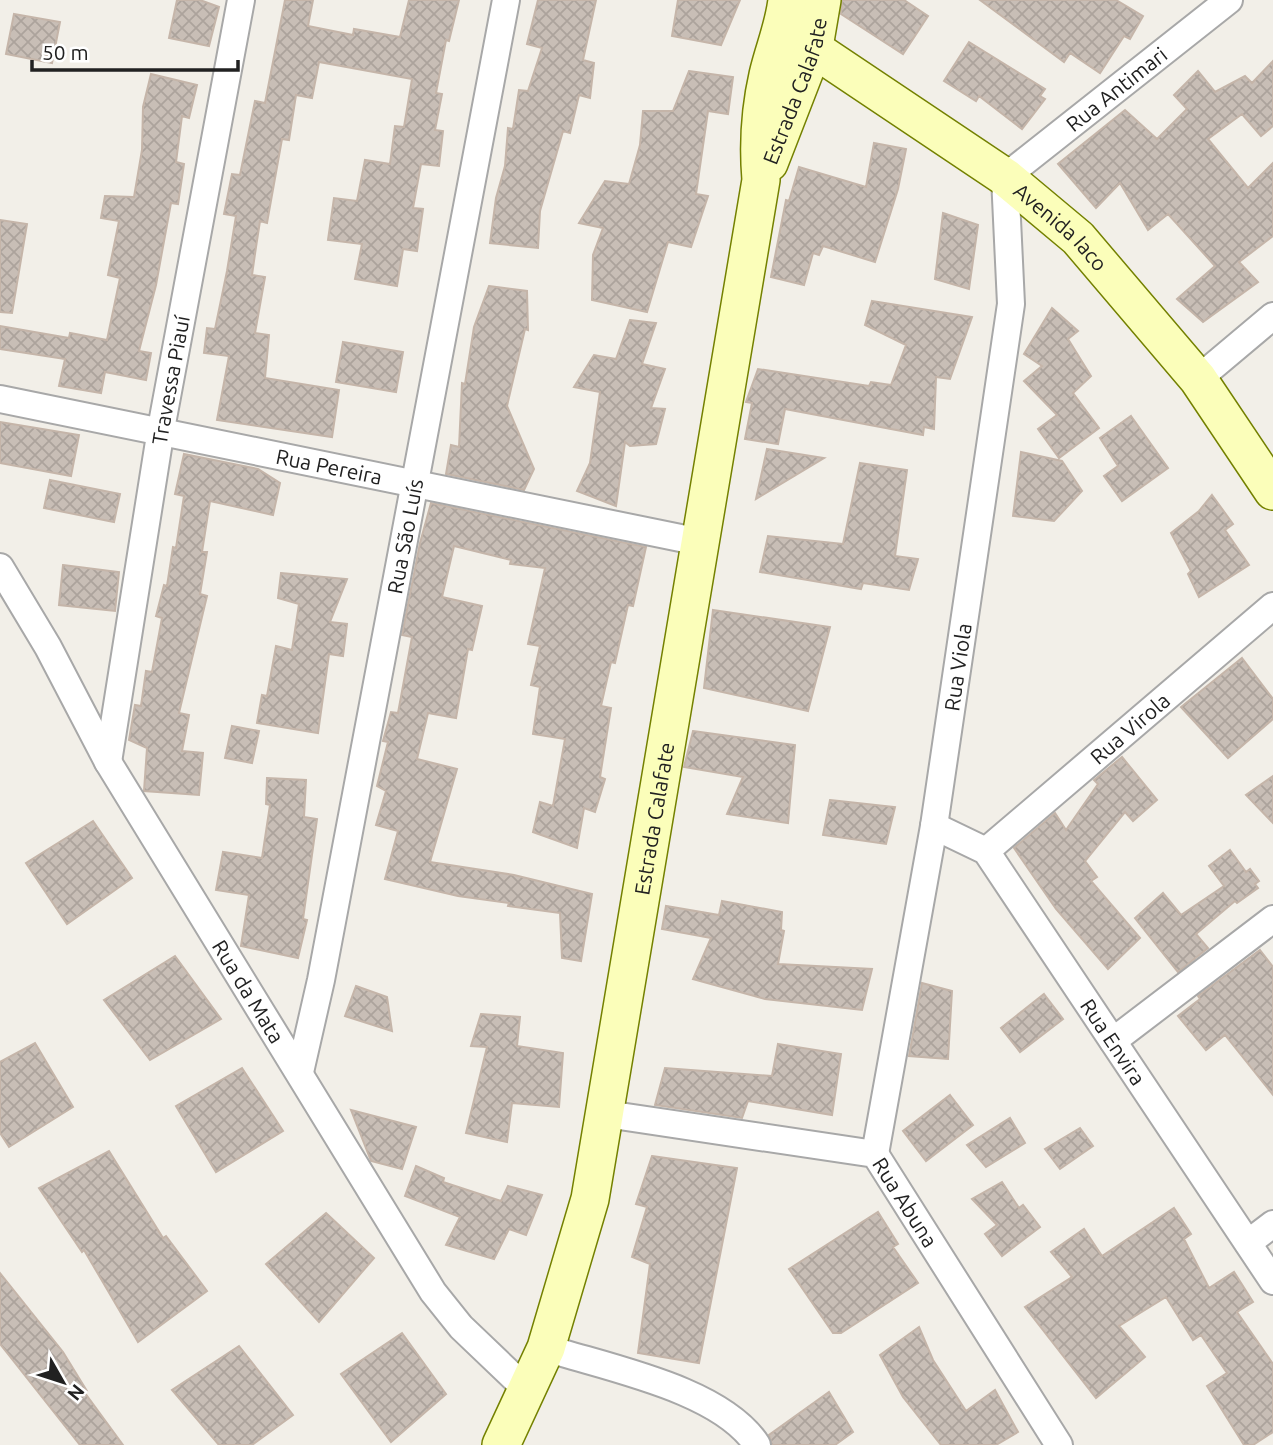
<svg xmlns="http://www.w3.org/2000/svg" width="1273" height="1445" viewBox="0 0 1273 1445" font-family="Ubuntu,sans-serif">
	<defs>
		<pattern id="building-cross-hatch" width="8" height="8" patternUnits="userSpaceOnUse" patternTransform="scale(1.75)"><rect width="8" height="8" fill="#c8beb6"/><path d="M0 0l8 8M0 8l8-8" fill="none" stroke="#aca39c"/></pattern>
	</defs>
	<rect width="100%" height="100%" fill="#f2efe8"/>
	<path fill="url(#building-cross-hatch)" stroke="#c5b5a9" stroke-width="2" d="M177 0H200L219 7 209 46 169 38Z
		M285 0H313L308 26 353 35 354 29 400 37 409 0H459L449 41 446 40 436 93 442 94 435 130 443 131 439 166 421 164 413 208 423 209 417 251 403 249 397 286 355 279 362 244 328 240 334 198 357 201 365 160 390 164 395 126 404 127 412 79 319 62 312 98 296 95 289 140 282 139 267 223 260 221 256 247 252 275 265 277 255 333 269 335 265 378 339 390 332 437 217 420 229 356 204 353 207 328 215 329 227 271 236 216 224 214 232 174 240 175 255 101 265 103Z
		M538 0H596L583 60 594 63 590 98 579 95 570 133 563 131 540 211 538 248 490 243 496 198 505 166 508 128 513 129 519 90 528 91 542 48 527 44Z
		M678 0H740L721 45 672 36Z
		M842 0H904L928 16 903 54 841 14Z
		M980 0H1116L1143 16 1130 39 1124 36 1100 73 1070 53 1064 62Z
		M14 14 60 22 52 63 6 54Z
		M969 42 1045 89 1040 96 1045 99 1022 129 979 96 976 101 944 81Z
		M1273 61V126L1261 136 1242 114 1208 139 1248 188 1273 163V236L1239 262 1258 282 1203 322 1177 299 1215 266 1168 214 1148 230 1120 183 1096 208 1058 164 1125 110 1157 139 1187 109 1174 95 1198 71 1215 92 1245 76 1252 83Z
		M689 71 733 77 728 114 708 111 696 194 708 196 691 247 668 242 647 312 592 300 593 255 603 228 579 223 605 181 629 184 640 145 643 111H673Z
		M151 74 197 85 189 118 182 116 176 162 184 164 178 204 171 203 156 285 139 351 151 353 146 380 105 372 101 393 59 386 65 359 0 349V326L69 338 70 333 107 340 120 278 108 275 119 221 101 218 105 196 134 197 142 150 143 107Z
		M874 143 906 149 898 189 875 262 823 246 819 255 813 253 804 285 771 277 786 200 789 201 799 167 866 187Z
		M943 213 978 225 969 289 935 279Z
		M0 220 27 224 12 313 0 312Z
		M489 286 527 291 528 330 525 329 507 406 534 469 524 490 446 474 451 445 459 447 462 383 465 384 474 327Z
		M872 301 972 317 950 379 936 377 934 429 924 427 923 435 785 409 778 444 745 439 752 403 746 402 758 369 869 386 871 382 891 385 906 345 865 325Z
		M1052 308 1078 331 1068 339 1091 376 1073 393 1099 428 1059 458 1038 429 1057 415 1024 381 1042 366 1024 354Z
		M630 320 656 323 642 364 665 369 651 408 665 409 656 444 630 446 625 442 616 506 577 491 590 463 600 392 574 387 594 355 616 359Z
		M343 342 403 352 396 392 336 382Z
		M1131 416 1168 468 1122 501 1104 476 1118 466 1100 438Z
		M0 422 79 435 71 476 0 463Z
		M767 449 824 458 756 499Z
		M1021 452 1062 461 1082 491 1054 521 1013 516Z
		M184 454 258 469 280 483 273 515 210 501 202 552H207L200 594 207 596 179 713 189 715 182 751 203 753 199 795 144 791 147 748 129 740 135 705 141 706 146 671 152 672 162 618 156 616 164 585 167 586 173 547 176 548 184 496 175 494Z
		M860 463 907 470 895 556 918 559 909 590 863 583 861 589 760 572 768 536 843 544Z
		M50 480 120 494 114 522 44 508Z
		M1212 495 1233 524 1225 530 1249 565 1199 597 1188 574 1191 571 1171 533 1199 511Z
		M431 503 646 547 633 606 628 605 615 663 611 662 601 706 611 708 600 777 605 779 595 812 584 808 577 848 533 832 540 802 553 806 565 739 533 734 540 687 531 685 540 646 528 644 545 568 510 564 511 560 454 546 442 597 482 606 472 650 468 649 456 718 428 713 417 759 457 769 430 862 514 875 592 894 581 961 562 958 560 913 508 906 509 903 458 896 385 879 398 831 376 825 386 791 377 786 388 742 383 741 391 712 398 713 412 637 402 635 420 543Z
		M63 565 119 572 115 611 59 605Z
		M281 573 347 579 330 622 347 624 343 656 329 654 318 733 257 723 262 695 267 696 276 646 292 650 299 604 278 598Z
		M713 610 830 627 808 711 704 688Z
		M1242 658 1273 699V719L1228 758 1181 707Z
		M232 726 259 731 252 763 225 758Z
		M693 731 795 745 788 823 727 814 743 777 684 767Z
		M1122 757 1157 800 1133 821 1125 812 1085 861 1097 877 1091 881 1140 938 1108 969 1056 909 1014 848 1055 813 1066 830 1098 784 1094 780Z
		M1273 776V823L1246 795Z
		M267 778 306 780 304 817 317 819 303 919 307 920 298 958 241 946 249 895 216 890 223 852 262 858 270 805 266 804Z
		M830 800 895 807 886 844 823 835Z
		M93 821 132 878 67 924 26 863Z
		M1230 850 1246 872 1250 869 1259 881 1255 884 1258 888 1237 903 1235 901 1196 934 1208 948 1178 972 1135 918 1163 893 1181 915 1224 886 1209 866Z
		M722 901 782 912 781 930 784 931 778 964 872 969 862 1010 765 999 693 979 711 938 662 929 666 906 719 915Z
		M1260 950 1273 967V1095L1225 1035 1206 1050 1178 1016 1200 999 1198 996Z
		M175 956 221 1019 150 1060 104 1000Z
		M922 983 952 991 948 1059 909 1056Z
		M356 986 387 997 392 1031 345 1016Z
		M1044 994 1063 1019 1020 1052 1001 1028Z
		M481 1014 520 1017 517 1046 563 1053 559 1107 512 1103 507 1142 466 1133 487 1047 471 1046Z
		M35 1043 73 1107 9 1147 0 1133V1062Z
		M778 1044 841 1054 832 1115 748 1101 742 1118 655 1105 665 1068 772 1076Z
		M242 1068 283 1131 216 1172 176 1106Z
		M950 1095 973 1125 926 1161 903 1131Z
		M351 1110 416 1127 402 1169 371 1161Z
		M1010 1118 1025 1143 986 1167 967 1145Z
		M1080 1128 1093 1146 1060 1169 1045 1149Z
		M109 1151 163 1238 166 1236 207 1291 138 1342 84 1250 82 1252 39 1188Z
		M652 1156 737 1168 699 1363 638 1353 650 1264 632 1257 647 1207 636 1204Z
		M416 1166 444 1178 443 1182 501 1201 508 1186 542 1195 526 1235 509 1229 494 1259 446 1245 460 1217 405 1196Z
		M1002 1182 1019 1208 1023 1205 1040 1227 1002 1256 985 1234 997 1225 972 1199Z
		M1174 1208 1191 1234 1184 1239 1209 1288 1234 1272 1253 1302 1237 1312 1273 1364V1432L1253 1445H1244L1207 1386 1227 1373 1201 1335 1193 1340 1166 1297 1119 1326 1145 1357 1096 1398 1025 1307 1072 1277 1051 1252 1084 1229 1102 1256Z
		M878 1212 898 1244 893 1247 918 1283 841 1333H833L789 1269Z
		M326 1213 374 1258 319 1322 266 1264Z
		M0 1273 63 1352 87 1391 85 1393 123 1445H80L0 1344Z
		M919 1327 933 1360 966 1411 995 1390 1018 1432 996 1445H941L903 1397 880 1355Z
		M402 1333 446 1394 391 1442 341 1374Z
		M239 1346 293 1415 252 1445H219L172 1390Z
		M829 1392 853 1432 835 1445H772L769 1435Z"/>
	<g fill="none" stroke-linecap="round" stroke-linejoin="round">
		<g stroke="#a8a8a8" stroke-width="30">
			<g id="street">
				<path d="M1198 379 1273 316"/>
				<path id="s1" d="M0 399 700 542"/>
				<path id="s2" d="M0 567 48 647 108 762 433 1292 461 1327 528 1391"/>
				<path id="s3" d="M108 762 161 429 241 0"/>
				<path id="s4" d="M934 826 986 851 1273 1281"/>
				<path id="s5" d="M986 851 1273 606"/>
				<path d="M1113 1041 1273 919"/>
				<path id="s6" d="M300 1072 321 980 506 0"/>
				<path id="s7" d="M606 1114 875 1154 1059 1445"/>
				<path id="s8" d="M875 1154 934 826 1011 304 1005 177 1229 0"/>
				<path d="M1248 1243 1273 1224"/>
				<path d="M546 1348C608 1368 721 1389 757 1445"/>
			</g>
		</g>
		<g stroke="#748100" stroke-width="40">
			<g id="secondary">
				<path id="s9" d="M784 29 1005 177 1078 238 1198 379 1273 491"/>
				<path id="s10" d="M769 163 814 47 822 0"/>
				<path id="s11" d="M501 1445 546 1348 590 1199 761 180C758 144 760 110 768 75 774 49 784 27 787 0"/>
			</g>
		</g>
		<use href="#street" stroke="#fff" stroke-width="26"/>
		<use href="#secondary" stroke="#fbfeba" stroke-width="37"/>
	</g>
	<g text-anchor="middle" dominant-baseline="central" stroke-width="5" stroke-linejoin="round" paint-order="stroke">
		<g font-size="21" fill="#212121" stroke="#fff">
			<text stroke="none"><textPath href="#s8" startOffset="1130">Rua Antimari</textPath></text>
			<text stroke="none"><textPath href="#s10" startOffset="77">Estrada Calafate</textPath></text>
			<text stroke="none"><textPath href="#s9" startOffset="341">Avenida Iaco</textPath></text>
			<text stroke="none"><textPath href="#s3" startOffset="387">Travessa Piauí</textPath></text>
			<text stroke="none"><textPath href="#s1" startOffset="336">Rua Pereira</textPath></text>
			<text stroke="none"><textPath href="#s6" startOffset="546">Rua São Luís</textPath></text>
			<text stroke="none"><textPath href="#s8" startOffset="494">Rua Viola</textPath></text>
			<text stroke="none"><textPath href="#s5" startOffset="189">Rua Virola</textPath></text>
			<text stroke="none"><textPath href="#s11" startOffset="648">Estrada Calafate</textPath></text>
			<text stroke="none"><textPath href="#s2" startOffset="492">Rua da Mata</textPath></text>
			<text stroke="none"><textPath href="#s4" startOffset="287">Rua Envira</textPath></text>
			<text stroke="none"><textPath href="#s7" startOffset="329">Rua Abuna</textPath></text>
		</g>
	</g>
	<g transform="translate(63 1382) rotate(129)" stroke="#ffffff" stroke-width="5" paint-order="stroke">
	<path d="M0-5L12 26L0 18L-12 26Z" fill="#212121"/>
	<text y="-10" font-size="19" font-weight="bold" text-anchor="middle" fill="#212121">N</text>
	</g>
	<path d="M32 60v10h206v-10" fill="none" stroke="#212121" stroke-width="3.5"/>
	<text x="42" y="60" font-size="21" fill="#212121" stroke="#ffffff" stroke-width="5" paint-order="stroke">50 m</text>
</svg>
